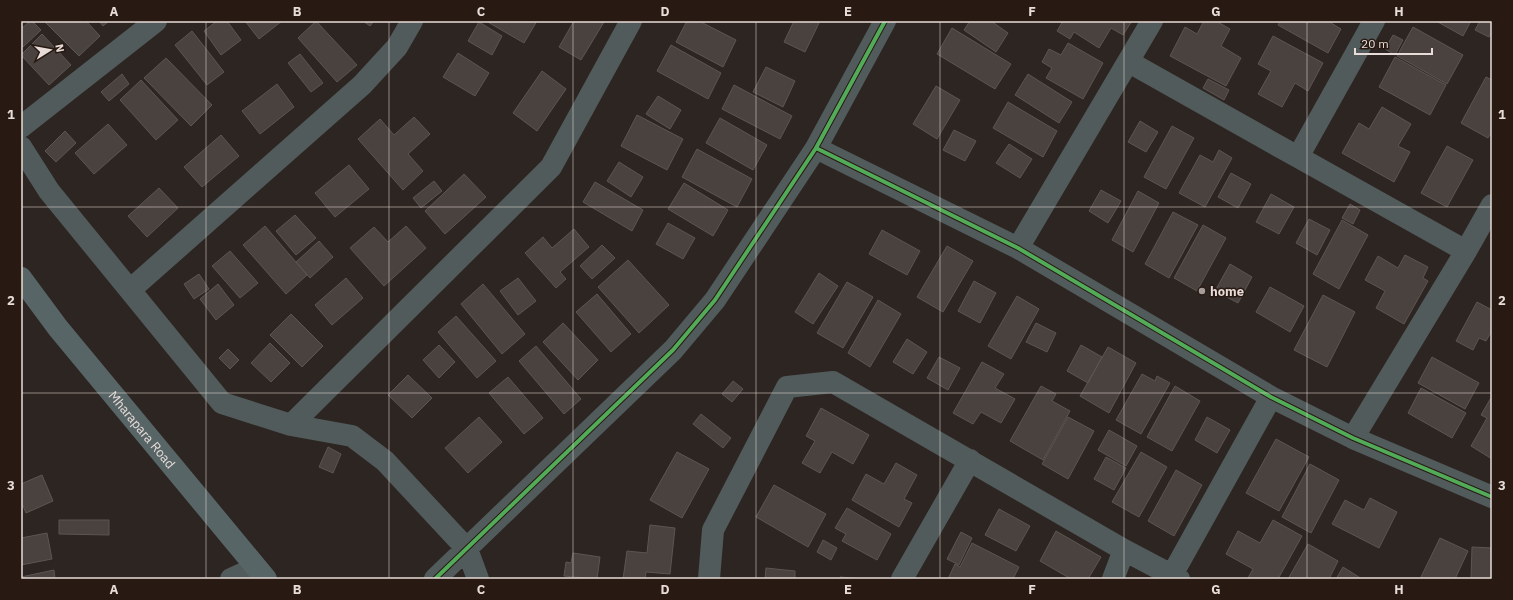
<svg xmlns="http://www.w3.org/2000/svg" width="1513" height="600" viewBox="0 0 1513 600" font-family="'IBM Plex Sans',sans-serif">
	<rect width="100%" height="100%" fill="#2d2521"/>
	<path fill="#49423e" stroke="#5c5551" d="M30 21H32L41 30 23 47 21 46V29Z
		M44 21H86L100 36 79 56Z
		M99 21H109L103 26Z
		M217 21H227L241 40 221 55 204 31Z
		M245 21H282L259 39Z
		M316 21 357 65 337 82 298 38Z
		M363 21H374L370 26Z
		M486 21H537L524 43Z
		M574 21 604 22 581 60 559 47Z
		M687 21H699L736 40 723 67 676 42Z
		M794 21H820L805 52 784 42Z
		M970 21H991L1008 33 996 52 964 30Z
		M1063 21H1132L1123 35 1111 28 1099 48 1074 32 1070 39 1057 31Z
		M1204 21H1216L1230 29 1221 46 1241 58 1226 86 1170 56 1185 27 1197 34Z
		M1280 21H1332L1331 23 1341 29 1328 53 1278 25Z
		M1436 21H1471L1463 36Z
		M1480 21H1492V31L1489 37 1475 30Z
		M479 22 502 36 492 55 468 41Z
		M1413 27 1463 55 1447 84 1397 56Z
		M952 28 1011 64 995 89 937 54Z
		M192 31 224 72 207 85 175 45Z
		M42 34 71 65 49 85 21 55Z
		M1393 35 1403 40 1395 55 1385 49Z
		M1273 36 1323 63 1308 91 1295 83 1282 107 1258 94 1271 71 1258 64Z
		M1068 43 1103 63 1083 99 1046 78 1052 68 1042 62 1049 49 1061 55Z
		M671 45 721 73 708 99 657 71Z
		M458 53 489 73 475 96 443 77Z
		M300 54 323 83 311 92 288 63Z
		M1395 57 1446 85 1430 115 1379 87Z
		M166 58 212 105 191 126 144 78Z
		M766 67 795 81 783 107 753 92Z
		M542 71 566 89 537 131 513 113Z
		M122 74 129 84 109 101 101 92Z
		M1028 74 1072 102 1059 123 1015 95Z
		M1486 77 1492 80V131L1488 138 1461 123Z
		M1208 79 1229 90 1224 100 1203 88Z
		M141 80 178 120 156 140 120 100Z
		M277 84 294 107 260 134 242 111Z
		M734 85 792 116 780 139 722 109Z
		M936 86 960 100 937 139 913 124Z
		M658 96 681 110 670 129 646 114Z
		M1008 102 1057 131 1043 157 993 128Z
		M1382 107 1411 124 1398 146 1410 152 1394 182 1342 153 1359 123 1369 129Z
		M637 115 683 139 667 170 621 146Z
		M414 117 430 134 408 154 423 171 403 190 358 139 380 119 394 135Z
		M720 118 767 145 753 170 706 143Z
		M1140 121 1158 132 1146 152 1128 142Z
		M108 124 127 145 94 174 75 153Z
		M1172 126 1194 138 1166 189 1144 177Z
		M954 130 976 141 965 161 943 150Z
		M65 131 76 143 56 162 45 151Z
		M221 135 239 156 202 187 184 167Z
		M1009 144 1032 159 1020 178 996 163Z
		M1447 146 1473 160 1447 207 1421 193Z
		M697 149 752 179 737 207 682 177Z
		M1219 150 1232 158 1205 207 1179 193 1200 155 1213 162Z
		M619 162 643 177 631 197 607 181Z
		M349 165 369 189 335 217 315 193Z
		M1231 173 1251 184 1238 208 1218 197Z
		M464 174 486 197 445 234 425 211Z
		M434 181 442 191 421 208 413 198Z
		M595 182 643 210 632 231 583 202Z
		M684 183 728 210 713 236 668 209Z
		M159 188 178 208 147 237 128 216Z
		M1101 190 1121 201 1108 223 1089 211Z
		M1138 191 1159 203 1133 252 1112 240Z
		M1271 194 1294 207 1279 234 1256 222Z
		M1350 204 1360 210 1353 224 1342 218Z
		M1173 212 1198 225 1169 278 1145 264Z
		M295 215 316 238 296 255 276 231Z
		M1309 219 1330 230 1317 255 1296 243Z
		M1342 220 1368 235 1339 289 1313 274Z
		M668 223 695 238 683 259 656 244Z
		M1203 225 1226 238 1197 291 1174 278Z
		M265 226 307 275 286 294 243 245Z
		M406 226 426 248 384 286 350 248 374 227 388 242Z
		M574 229 589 247 560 272 566 279 556 288 525 253 543 237 552 248Z
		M882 230 920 251 907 275 869 254Z
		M319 241 333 257 310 278 296 262Z
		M602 245 615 258 592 279 580 266Z
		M947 246 973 261 943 312 917 297Z
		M230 251 258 283 240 298 212 266Z
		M1405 255 1428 267 1423 278 1428 281 1404 324 1376 308 1385 291 1365 280 1378 256 1398 268Z
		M628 260 669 305 639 333 598 287Z
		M1230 264 1252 277 1238 303 1215 291Z
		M819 273 838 286 813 324 795 312Z
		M199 274 209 289 194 299 184 284Z
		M346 278 363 298 332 325 315 305Z
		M518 278 536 301 518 315 500 291Z
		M974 281 996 293 980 323 958 311Z
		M847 282 873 297 843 348 817 333Z
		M218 284 234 305 216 320 200 299Z
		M483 284 525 334 502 354 461 304Z
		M1270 287 1304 306 1290 332 1256 312Z
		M597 294 631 334 611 352 576 312Z
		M1323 295 1355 312 1327 367 1294 350Z
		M1017 296 1039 309 1011 359 988 346Z
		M878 300 901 314 870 367 848 353Z
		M1477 302 1492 310V330L1486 341 1479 338 1473 350 1456 341Z
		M291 314 323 346 302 367 270 335Z
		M456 316 496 361 477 378 438 332Z
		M563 323 598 360 578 380 543 342Z
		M1036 323 1056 333 1047 352 1026 342Z
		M907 339 927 352 913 374 893 362Z
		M270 343 290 363 271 382 251 363Z
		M439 345 455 362 439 378 423 360Z
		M1081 345 1102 357 1088 383 1067 371Z
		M536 346 581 399 564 414 519 361Z
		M1108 347 1136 363 1109 413 1080 396Z
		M228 349 239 360 230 369 219 358Z
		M939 357 960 368 948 390 927 378Z
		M1432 357 1479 383 1465 409 1418 383Z
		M982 362 1004 374 995 388 1015 399 1001 423 981 412 973 424 953 413Z
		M1142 374 1155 381 1157 376 1170 383 1141 434 1116 420Z
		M408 375 432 398 412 418 388 395Z
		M508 377 543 418 524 434 489 393Z
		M733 381 743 389 732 402 722 394Z
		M1041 386 1056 394 1052 401 1070 411 1043 460 1010 441Z
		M1175 386 1200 401 1172 451 1147 437Z
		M1421 388 1466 413 1452 438 1408 413Z
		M1492 396V459L1471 446 1487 418 1481 415Z
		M821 408 869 435 853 464 832 452 820 473 802 463 815 441 806 436Z
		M701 414 731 438 723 448 693 424Z
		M479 417 502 442 468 473 445 448Z
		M1068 417 1094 431 1068 479 1042 464Z
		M1207 417 1230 430 1217 453 1195 440Z
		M1109 430 1137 446 1126 466 1098 450Z
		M1276 439 1309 457 1279 511 1246 493Z
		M328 447 341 454 333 473 319 467Z
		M677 452 709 469 682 518 650 500Z
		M1141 452 1167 467 1139 517 1112 502Z
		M1106 457 1126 468 1114 490 1094 479Z
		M896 463 917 475 904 499 912 503 899 527 852 500 866 474 884 484Z
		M1310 464 1339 480 1311 533 1282 517Z
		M1176 470 1202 485 1174 536 1148 521Z
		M42 475 53 501 26 513 21 501V484Z
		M774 485 826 514 808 547 756 517Z
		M1370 498 1397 512 1379 548 1332 524 1345 500 1364 510Z
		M847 508 891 534 877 560 842 541 846 534 835 528Z
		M999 509 1030 526 1016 551 985 535Z
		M59 520H109V535L59 534Z
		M1273 520 1302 536 1278 579H1250L1248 578 1253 569 1226 554 1238 531 1260 543Z
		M650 525 675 528 670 574 646 572 645 579H623L627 551 647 553Z
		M1056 531 1101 557 1088 579H1071L1040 561Z
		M961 532 972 538 959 565 947 559Z
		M47 533 52 559 21 565V538Z
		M1440 538 1468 551 1455 579H1420Z
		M823 540 837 548 831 560 817 552Z
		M972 543 1019 567 1013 579H948L955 564 960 567Z
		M1308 544 1338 561 1329 579H1288Z
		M1472 547 1492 548V579H1471Z
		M573 553 600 557 597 579 564 576 566 562 571 563Z
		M1343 567 1362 579H1336Z
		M766 568 795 571V579H765Z
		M54 570 55 579H21V577Z
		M840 577 865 579H840Z"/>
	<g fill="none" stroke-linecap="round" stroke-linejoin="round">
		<path stroke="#515b5c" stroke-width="22" d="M1129 62 1298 157
			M21 127 156 21
			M21 147 49 191 222 403 291 425 352 436 385 461 467 549 478 579
			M816 148 1018 248 1271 397 1353 438 1492 497
			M1018 248 1152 21
			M1466 251 1492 205
			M130 290 362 85 397 47 412 21
			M291 425 551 167 631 21
			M1353 438 1466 251 1298 157 1374 21
			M1172 575 1271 397
			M231 579 255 568
			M435 579 673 350 715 300 816 148 885 21
			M709 579 713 530 787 387 833 382 1124 550 1179 579
			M902 579 970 460
			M1113 579 1124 550"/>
		<path stroke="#586567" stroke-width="22" id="s1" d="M21 278 58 328 266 579"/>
		<g stroke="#281912" stroke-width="6">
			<path id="cycleway" d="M816 148 1018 248 1271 397 1353 438 1492 497
				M435 579 673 350 715 300 816 148 885 21"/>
		</g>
		<use href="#cycleway" stroke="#51ab58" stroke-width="4"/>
	</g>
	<path fill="none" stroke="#e7dcd8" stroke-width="1" stroke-opacity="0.55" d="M206 21V579M389 21V579M573 21V579M756 21V579M940 21V579M1124 21V579M1307 21V579M21 207H1492M21 393H1492"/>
	<circle fill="#a69c98" stroke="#281912" stroke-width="1.5" cx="1202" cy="291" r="4"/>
	<g text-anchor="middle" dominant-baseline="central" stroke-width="3" stroke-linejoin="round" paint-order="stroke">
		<g font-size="13" font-weight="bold" fill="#e7dcd8" stroke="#281912" text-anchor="start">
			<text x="1210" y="291">home</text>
		</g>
		<g font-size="13" fill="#e7dcd8" stroke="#281912">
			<text stroke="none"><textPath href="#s1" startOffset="194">Mharapara Road</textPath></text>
		</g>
	</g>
	<rect width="1513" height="600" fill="none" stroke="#281912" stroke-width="44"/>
	<g transform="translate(50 50) rotate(79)" stroke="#281912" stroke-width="3" paint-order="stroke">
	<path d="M0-3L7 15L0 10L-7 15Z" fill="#e7dcd8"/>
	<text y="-6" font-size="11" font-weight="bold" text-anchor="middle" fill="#e7dcd8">N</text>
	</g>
	<path d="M1355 48v6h77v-6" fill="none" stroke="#e7dcd8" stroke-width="2"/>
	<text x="1361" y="48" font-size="12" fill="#e7dcd8" stroke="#281912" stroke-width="3" paint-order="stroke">20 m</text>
	<rect x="22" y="22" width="1469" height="556" fill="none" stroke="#e7dcd8" stroke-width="1.5"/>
	<g font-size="13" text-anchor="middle" font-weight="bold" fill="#e7dcd8">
		<text x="114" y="16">A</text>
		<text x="297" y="16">B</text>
		<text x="481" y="16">C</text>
		<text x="665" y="16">D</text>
		<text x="848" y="16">E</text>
		<text x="1032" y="16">F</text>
		<text x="1216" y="16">G</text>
		<text x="1399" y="16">H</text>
		<text x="11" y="119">1</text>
		<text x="1502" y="119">1</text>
		<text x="11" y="305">2</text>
		<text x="1502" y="305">2</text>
		<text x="11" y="490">3</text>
		<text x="1502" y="490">3</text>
		<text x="114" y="594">A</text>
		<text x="297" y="594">B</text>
		<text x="481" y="594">C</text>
		<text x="665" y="594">D</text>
		<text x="848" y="594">E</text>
		<text x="1032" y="594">F</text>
		<text x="1216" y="594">G</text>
		<text x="1399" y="594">H</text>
	</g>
</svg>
